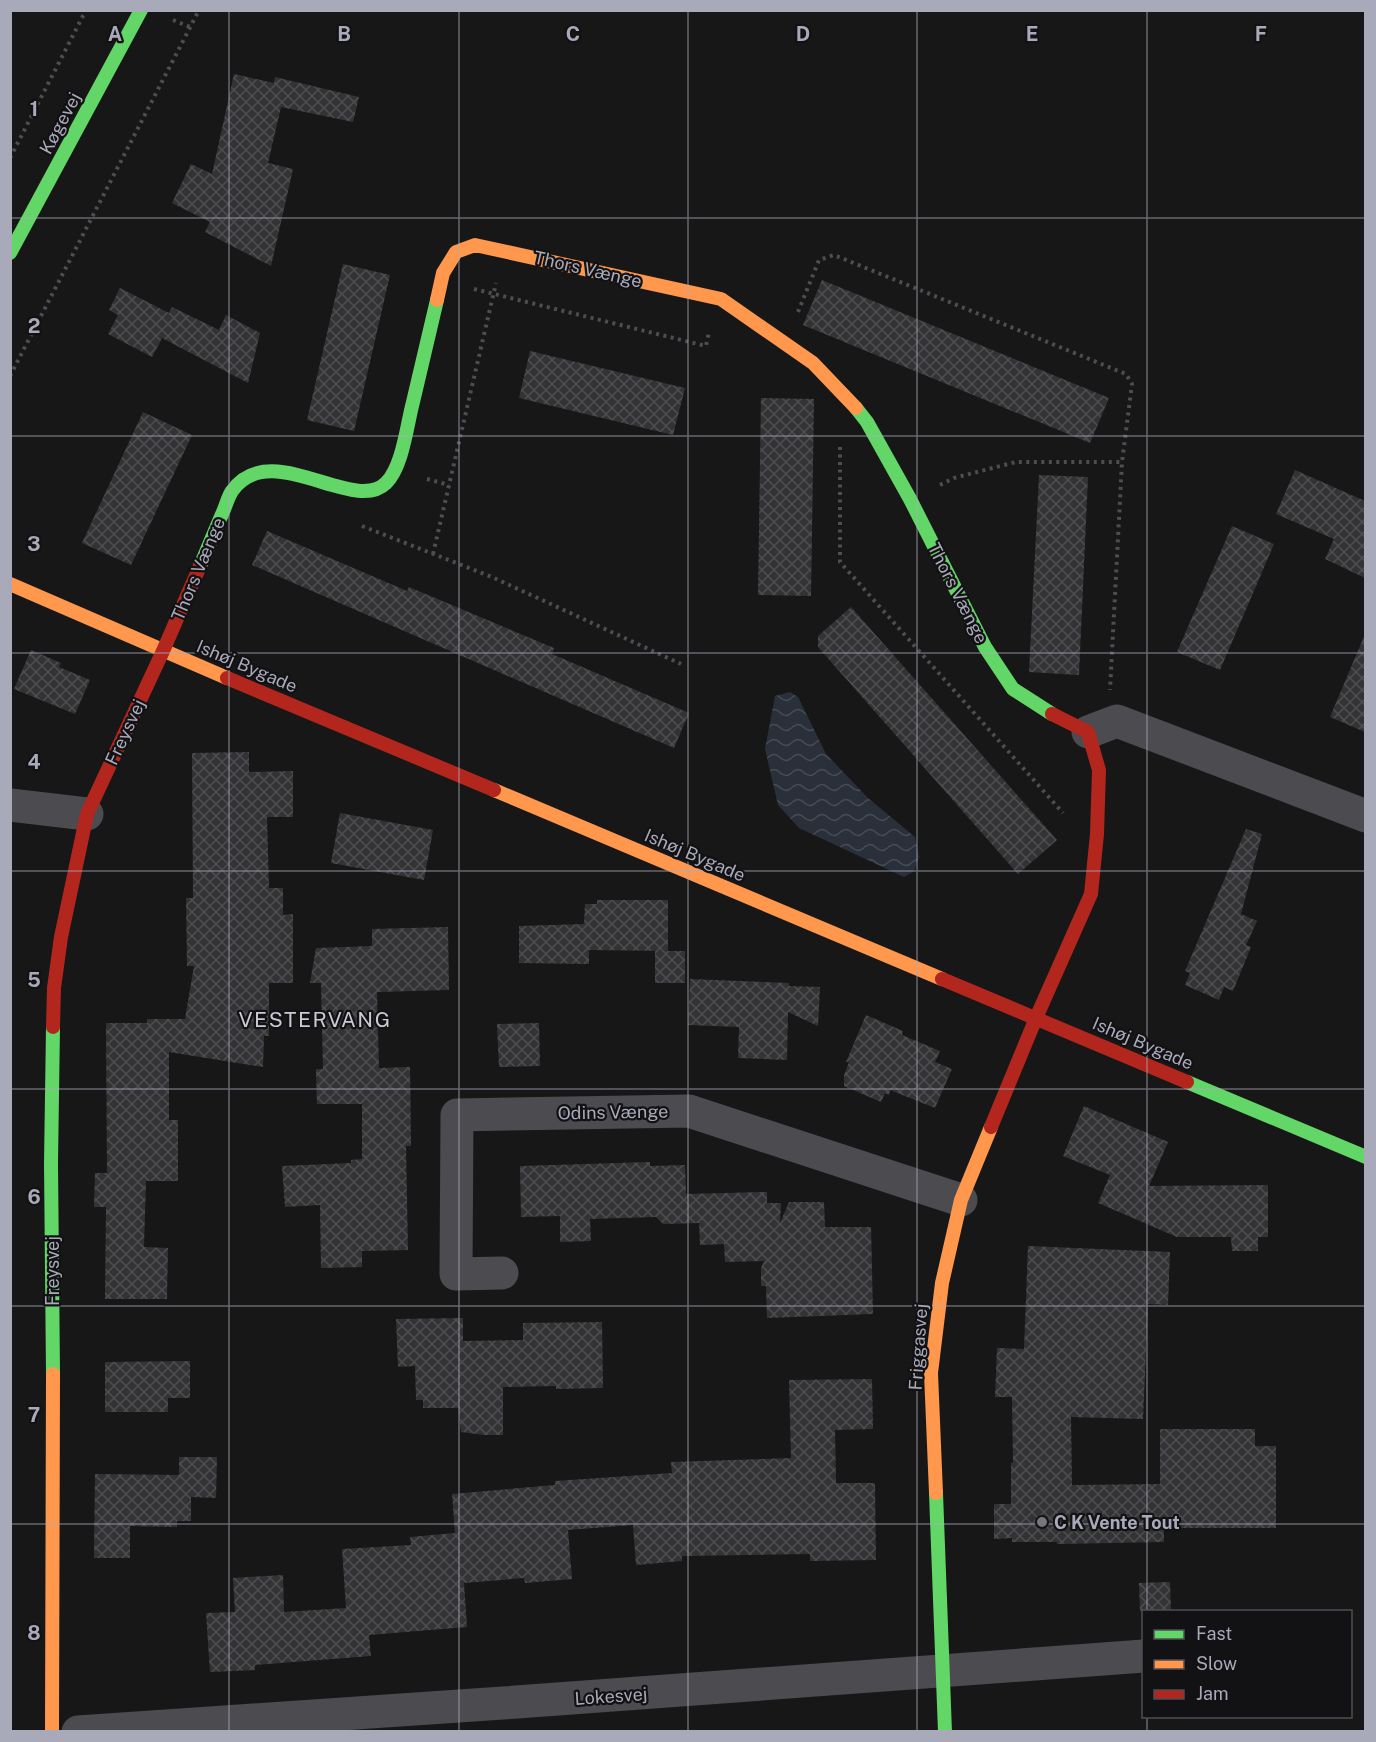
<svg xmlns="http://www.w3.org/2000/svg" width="1376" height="1742" viewBox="0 0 1376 1742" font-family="'Public Sans',sans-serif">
	<defs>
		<pattern id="water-waves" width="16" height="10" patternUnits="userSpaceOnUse" patternTransform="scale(1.5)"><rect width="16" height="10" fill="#2a303a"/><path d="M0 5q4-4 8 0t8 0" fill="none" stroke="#464b54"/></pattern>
		<pattern id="building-cross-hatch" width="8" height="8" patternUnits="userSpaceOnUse" patternTransform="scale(1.5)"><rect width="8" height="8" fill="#333335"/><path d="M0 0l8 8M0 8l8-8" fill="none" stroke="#4e4e50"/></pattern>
	</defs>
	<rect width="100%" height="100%" fill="#171717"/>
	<path fill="url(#water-waves)" d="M790 692 798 697 826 754 868 798 915 837 919 857 914 871 904 877 799 828 778 805 765 749 775 696Z"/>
	<path fill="url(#building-cross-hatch)" d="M234 74 274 83 275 77 359 97 353 122 281 107 268 163 293 169 271 266 205 232 210 222 172 203 191 164 212 174Z
		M343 264 390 275 354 431 307 420Z
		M822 280 1109 398 1090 443 803 325Z
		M120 288 169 313 172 307 219 330 226 315 260 333 248 383 162 338 152 357 108 334 118 315 109 310Z
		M530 351 685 388 673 435 519 398Z
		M761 398 814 399 811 596 758 595Z
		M143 412 192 435 131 565 82 543Z
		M1295 470 1365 501V578L1325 559 1334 539 1276 514Z
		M1039 475 1088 477 1079 675 1029 672Z
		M1232 526 1274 544 1220 670 1177 652Z
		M267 531 407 591 409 587 554 648 552 654 689 713 674 748 252 565Z
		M851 607 1057 840 1018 874 818 647V636Z
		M1365 634V732L1330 717Z
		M31 650 61 663 59 667 90 680 75 714 14 689Z
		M249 752V772L293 771V817H267L269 888H283V915L293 914V983H269V1036H264L263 1067 169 1052V1120H178V1181H146L144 1247 168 1248 167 1299H105L106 1207H94L95 1173H107L106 1023H147V1019H185L194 966H187L186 898H193L192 753Z
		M340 813 433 830 424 880 331 863Z
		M1246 829 1262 834 1241 914 1257 921 1246 945 1251 947 1233 991 1224 987 1219 1000 1185 985 1190 973 1185 971Z
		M597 900H668V951L589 950V964L519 963V926L584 924 585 904H597Z
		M448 927 449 990 377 992 379 1068 410 1067 411 1146H406L408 1250 362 1251V1267L321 1268 320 1205 285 1207 282 1166 351 1163V1160L362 1159V1104H317L316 1069H323L321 983H310L316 948 372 946V929Z
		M655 951H685V983H655Z
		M690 979 789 983V986L820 987 818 1026 788 1012 787 1060 738 1058 739 1027 688 1025Z
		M866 1015 903 1031 902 1035 940 1051 935 1062 952 1069 935 1108 890 1090 889 1095 885 1093 881 1102 844 1086V1075L849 1062H846Z
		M539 1023 540 1066 499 1067 497 1024Z
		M1084 1106 1168 1142 1149 1186 1268 1185V1237H1258V1251H1232L1231 1237H1177L1098 1203 1110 1175 1063 1156Z
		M650 1162V1166L685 1165 686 1194 767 1192V1203H781L780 1223 789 1202H824L825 1227H871L873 1314 767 1318 766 1286H761V1268L764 1261 725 1262 724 1244 700 1245 699 1223 663 1224 656 1217 590 1219 591 1241 560 1242V1216L521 1217 520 1166Z
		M1028 1246 1170 1252 1168 1305 1148 1304 1143 1419 1071 1417 1072 1485 1160 1484V1429H1255V1446H1276V1528H1164V1542L1057 1544V1542H1012V1538L994 1539V1504H1011V1463H1013L1012 1397H995L997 1348 1024 1349Z
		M463 1318V1341L523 1340V1323L602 1322 603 1388 556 1389V1386L503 1387V1435H484L461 1432 458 1408H423V1400H416L415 1366 398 1367 396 1319Z
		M190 1361V1398H168V1412H105V1362Z
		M872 1379 873 1429 835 1430 836 1483H875L876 1560 810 1561V1554L682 1556V1561L636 1565 633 1525 568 1530 572 1579 525 1583 524 1578 464 1583 467 1627 369 1635 371 1656 255 1665V1670L210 1672 206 1613 235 1612 233 1578 283 1575 284 1612 346 1608 342 1549 411 1545 410 1537 455 1533 452 1494 555 1485V1481L672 1473 671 1462 791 1458 789 1380Z
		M179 1457H217L216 1498 191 1497V1521H177V1527L130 1526V1558H94L95 1474 179 1475Z
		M1170 1582 1171 1610 1140 1611 1139 1583Z"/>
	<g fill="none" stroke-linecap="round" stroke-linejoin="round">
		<path stroke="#4d4d52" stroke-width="4" stroke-dasharray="3 4.5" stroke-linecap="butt" d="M173 20 190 27
			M10 158 86 10
			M474 289 706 346 709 332
			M798 312 819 260 834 255 1126 374 1132 384 1122 462 1110 690
			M10 376 199 10
			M840 447V562L1063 813
			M427 479 449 485
			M940 485 954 478 1016 462H1122
			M362 526 492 577 681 664
			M433 554 496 283"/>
		<path stroke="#4b4b50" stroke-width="33" d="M1088 732 1117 721 1366 816
			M10 805 87 814
			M502 1273 456 1274 457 1115 689 1111 961 1200
			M78 1732 503 1703 1144 1656"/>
		<path stroke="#63d668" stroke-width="14" d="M10 253 141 10
			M856 408 867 422 910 499 985 647 1013 689 1052 714
			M200 566C208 548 215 530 223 512 226 505 228 497 232 491 270 437 354 515 386 483 403 466 407 424 413 402 421 368 429 334 437 300
			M1187 1082 1366 1157
			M53 1374 51 1163 53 1027
			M936 1493 945 1732"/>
		<path stroke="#ff974d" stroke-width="14" d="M437 300 443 273 456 252 475 245 721 299 813 363 856 408
			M10 584 227 678
			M494 790 942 979
			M936 1493 931 1373 942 1283 961 1200 991 1127
			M52 1732 53 1374"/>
		<path stroke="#b3261e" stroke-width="14" d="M227 678 494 790
			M942 979 1187 1082
			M53 1027 54 988 61 937 87 814 163 651 200 566
			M991 1127 1036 1018 1091 894 1097 834 1099 770 1088 732 1052 714"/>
	</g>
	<path fill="none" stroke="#a8a9b9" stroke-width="1.5" stroke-opacity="0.55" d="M229 10V1732M459 10V1732M688 10V1732M917 10V1732M1147 10V1612M10 218H1366M10 436H1366M10 653H1366M10 871H1366M10 1089H1366M10 1306H1366M10 1524H1366M1147 1716V1732"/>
	<circle fill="#757680" stroke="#121113" stroke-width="2" cx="1042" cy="1522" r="6"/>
	<g text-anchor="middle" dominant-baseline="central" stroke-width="4.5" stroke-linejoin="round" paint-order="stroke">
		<g font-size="18" fill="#a8a9b9" stroke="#121113">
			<text transform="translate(60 123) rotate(-62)">Køgevej</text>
			<text transform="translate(588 269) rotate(13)">Thors Vænge</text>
			<text transform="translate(198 569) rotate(-67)">Thors Vænge</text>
			<text transform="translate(958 593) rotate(63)">Thors Vænge</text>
			<text transform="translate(247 666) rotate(23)">Ishøj Bygade</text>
			<text transform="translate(125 732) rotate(-65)">Freysvej</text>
			<text transform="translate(695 855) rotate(23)">Ishøj Bygade</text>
			<text transform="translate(1143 1043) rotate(23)">Ishøj Bygade</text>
			<text transform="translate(613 1112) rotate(-1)">Odins Vænge</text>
			<text transform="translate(52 1271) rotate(-90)">Freysvej</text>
			<text transform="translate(918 1347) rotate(-86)">Friggasvej</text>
			<text transform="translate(611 1696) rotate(-4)">Lokesvej</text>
		</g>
		<g font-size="18" font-weight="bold" fill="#a8a9b9" stroke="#121113" text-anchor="start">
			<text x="1054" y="1522">C K Vente Tout</text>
		</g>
		<g font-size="21" letter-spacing="1.5" fill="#c9cad5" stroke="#121113">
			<text x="315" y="1019">VESTERVANG</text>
		</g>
	</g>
	<g font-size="20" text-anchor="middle" font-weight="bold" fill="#a8a9b9" stroke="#121113" stroke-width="4.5" stroke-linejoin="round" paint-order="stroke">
		<text x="115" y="41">A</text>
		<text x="344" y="41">B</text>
		<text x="573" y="41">C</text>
		<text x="803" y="41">D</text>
		<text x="1032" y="41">E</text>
		<text x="1261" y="41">F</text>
		<text x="34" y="116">1</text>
		<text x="34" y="333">2</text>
		<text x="34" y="551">3</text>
		<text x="34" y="769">4</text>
		<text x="34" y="987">5</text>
		<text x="34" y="1204">6</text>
		<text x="34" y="1422">7</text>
		<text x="34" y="1640">8</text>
	</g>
	<rect width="1376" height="1742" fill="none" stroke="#a8a9b9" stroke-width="24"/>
	<rect x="1142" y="1610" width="210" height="108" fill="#121113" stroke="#4e4e55" stroke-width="1.5"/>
	<rect x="1154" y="1630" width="30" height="9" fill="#63d668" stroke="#4e4e55" stroke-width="1.5"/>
	<text x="1196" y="1640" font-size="18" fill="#a8a9b9">Fast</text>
	<rect x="1154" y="1660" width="30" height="9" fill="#ff974d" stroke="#4e4e55" stroke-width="1.5"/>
	<text x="1196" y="1670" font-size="18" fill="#a8a9b9">Slow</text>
	<rect x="1154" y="1690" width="30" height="9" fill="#b3261e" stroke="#4e4e55" stroke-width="1.5"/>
	<text x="1196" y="1700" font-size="18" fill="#a8a9b9">Jam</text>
</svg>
